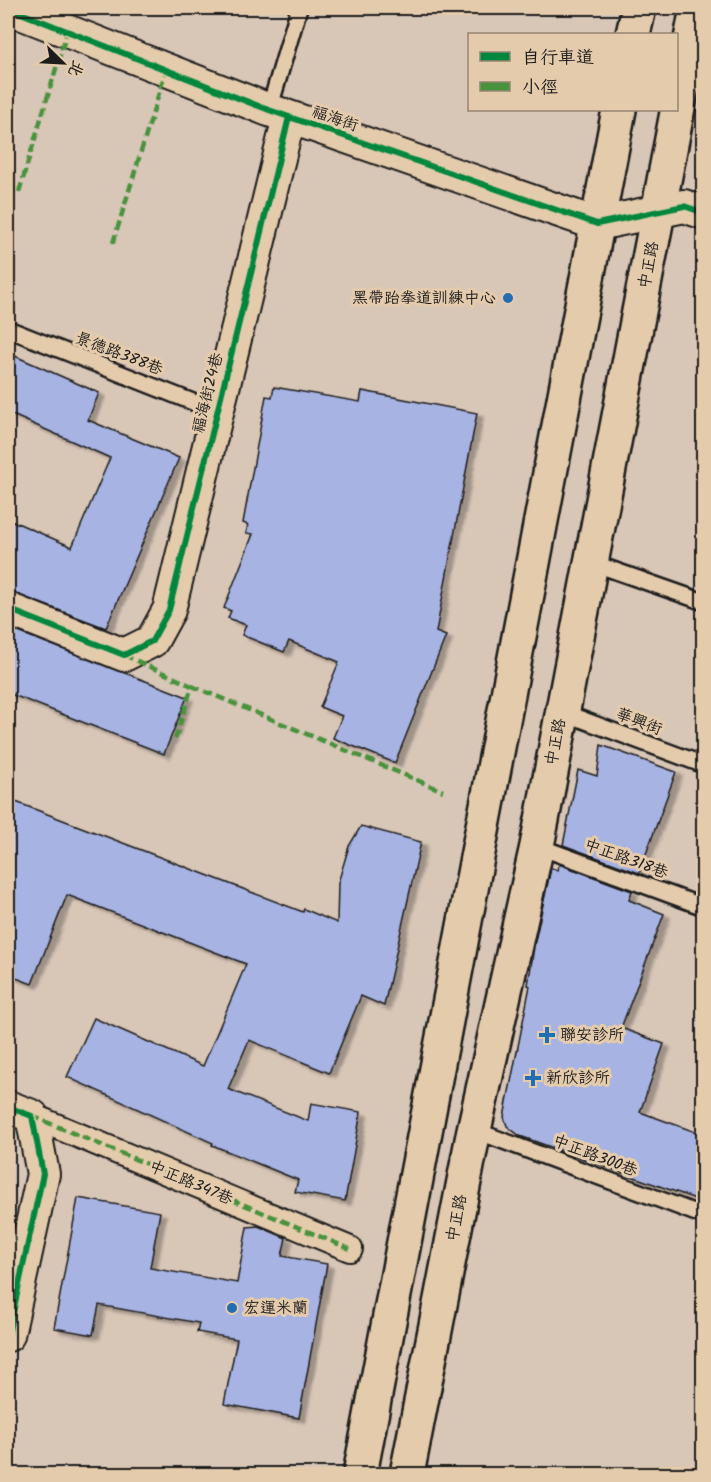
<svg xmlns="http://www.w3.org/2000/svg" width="711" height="1482" viewBox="0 0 711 1482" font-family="Kalam,'LXGW WenKai TC',sans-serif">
	<defs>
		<filter id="shadow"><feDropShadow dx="6" dy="4" stdDeviation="1.5" flood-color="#0004"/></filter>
	</defs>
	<rect width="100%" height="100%" fill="#d8c6b7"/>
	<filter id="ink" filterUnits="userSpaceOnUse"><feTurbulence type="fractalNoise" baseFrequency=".0167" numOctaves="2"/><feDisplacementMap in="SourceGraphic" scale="12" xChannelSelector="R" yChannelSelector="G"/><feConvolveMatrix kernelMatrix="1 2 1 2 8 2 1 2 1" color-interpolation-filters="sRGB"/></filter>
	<g filter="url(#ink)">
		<path fill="#a7b3e3" stroke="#1c1c1c" stroke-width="1.5" filter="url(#shadow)" d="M8 353 99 393 88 420 179 458 106 628 8 591V519L72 547 110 458 8 413Z
			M274 387 360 402 362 391 477 413 436 632 446 636 395 763 333 738 342 716 320 707 339 662 289 641 284 652 242 635 246 625 228 618 231 611 224 608 253 534 246 533 248 525 243 523 266 396 272 397Z
			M8 628 187 697 164 754 8 693Z
			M601 745 676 772 639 873 563 845 578 770 597 776Z
			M8 799 303 912 304 909 337 923 338 883 349 846 361 826 421 842 384 1006 361 996 329 1073 249 1040 228 1089 308 1121 311 1103 361 1112 345 1201 295 1192 298 1180 212 1145 213 1143 67 1077 94 1018 203 1066 246 964 67 895 32 984 8 975Z
			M559 864 632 891 629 900 664 914 621 1028 664 1044 640 1112 704 1135V1202L520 1136 507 1126 504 1117 530 986 528 985 535 941 551 868 558 870Z
			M78 1198 160 1212 150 1268 237 1283 247 1227 258 1226 286 1238 282 1256 327 1264 299 1418 224 1404 237 1339 197 1332 199 1323 99 1305 93 1335 54 1328Z"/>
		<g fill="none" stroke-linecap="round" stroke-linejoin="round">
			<g stroke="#1c1c1c" stroke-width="20">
				<path id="service" d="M269 110 299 8
					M8 329 218 412
					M590 562 704 602
					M562 712 704 765
					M537 846 704 907
					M474 1130 704 1216"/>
			</g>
			<g stroke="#1c1c1c" stroke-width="28">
				<path id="pedestrian" d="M32 1116 350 1249"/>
			</g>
			<g stroke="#1c1c1c" stroke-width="36">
				<path id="minor" d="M8 8 269 110 597 224 684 206 704 213
					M8 609 124 655 152 641 169 610 289 117
					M8 1107 32 1116 43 1174 8 1335"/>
			</g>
			<g stroke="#1c1c1c" stroke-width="38">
				<path id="primary" d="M633 34 639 8
					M360 1474 619 110
					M407 1474 474 1130 537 846 697 8"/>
			</g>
			<use href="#service" stroke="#e4cbac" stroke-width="15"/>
			<use href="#pedestrian" stroke="#e4cbac" stroke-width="24"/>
			<use href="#minor" stroke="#e4cbac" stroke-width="32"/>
			<use href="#primary" stroke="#e4cbac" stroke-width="33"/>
			<path stroke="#49923c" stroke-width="4.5" stroke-dasharray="9 4.5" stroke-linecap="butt" d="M19 192 67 32
				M113 243 166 70
				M124 655 192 686 174 743
				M192 686 443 791
				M32 1116 350 1249"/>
			<g stroke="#e4cbac" stroke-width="10">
				<path id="cycleway" d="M8 8 269 110 597 224 684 206 704 213
					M8 609 124 655 152 641 169 610 289 117
					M8 1107 32 1116 43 1174 8 1335"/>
			</g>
			<use href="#cycleway" stroke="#00873e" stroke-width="6"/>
		</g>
	</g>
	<g fill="#1f6fb2" stroke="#e4cbac" stroke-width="2">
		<circle cx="508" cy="298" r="6"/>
		<path d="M544 1026h6v6h6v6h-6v6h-6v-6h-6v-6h6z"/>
		<path d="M530 1069h6v6h6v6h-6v6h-6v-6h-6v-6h6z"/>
		<circle cx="232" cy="1308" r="6"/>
	</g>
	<g text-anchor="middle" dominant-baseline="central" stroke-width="6" stroke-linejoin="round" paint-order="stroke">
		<g font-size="16" fill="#1c1c1c" stroke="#e4cbac">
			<text transform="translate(335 119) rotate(19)">福海街</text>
			<text transform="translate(649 265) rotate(-79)">中正路</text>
			<text transform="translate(119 354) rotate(21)">景德路388巷</text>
			<text transform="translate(208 393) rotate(-76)">福海街24巷</text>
			<text transform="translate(639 722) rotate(21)">華興街</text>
			<text transform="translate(556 742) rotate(-79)">中正路</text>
			<text transform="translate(626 859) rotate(20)">中正路318巷</text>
			<text transform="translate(595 1156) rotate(21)">中正路300巷</text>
			<text transform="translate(191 1183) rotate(23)">中正路347巷</text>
			<text transform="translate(457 1218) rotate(-79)">中正路</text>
		</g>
		<g font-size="16" fill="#1c1c1c" stroke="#e4cbac" text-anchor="start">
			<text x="496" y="298" text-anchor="end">黑帶跆拳道訓練中心</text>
			<text x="560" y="1035">聯安診所</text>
			<text x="546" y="1078">新欣診所</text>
			<text x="244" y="1308">宏運米蘭</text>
		</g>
	</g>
	<rect width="711" height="1482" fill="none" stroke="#e4cbac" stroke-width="30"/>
	<rect x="15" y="15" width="681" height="1452" fill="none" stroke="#1c1c1c" stroke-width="2" filter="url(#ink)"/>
	<rect x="468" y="33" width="210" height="78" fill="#e4cbac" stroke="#948572" stroke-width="1.5"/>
	<rect x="480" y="52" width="30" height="9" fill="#00873e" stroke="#948572" stroke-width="1.5"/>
	<text x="522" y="63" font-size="18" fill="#1c1c1c">自行車道</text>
	<rect x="480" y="82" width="30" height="9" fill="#49923c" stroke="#948572" stroke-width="1.5"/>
	<text x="522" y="93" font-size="18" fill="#1c1c1c">小徑</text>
	<g transform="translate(63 63) rotate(114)" stroke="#e4cbac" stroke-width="4.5" paint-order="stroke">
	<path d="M0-4.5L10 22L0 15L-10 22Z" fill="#1c1c1c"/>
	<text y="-9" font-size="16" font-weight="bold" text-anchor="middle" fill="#1c1c1c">北</text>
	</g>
</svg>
